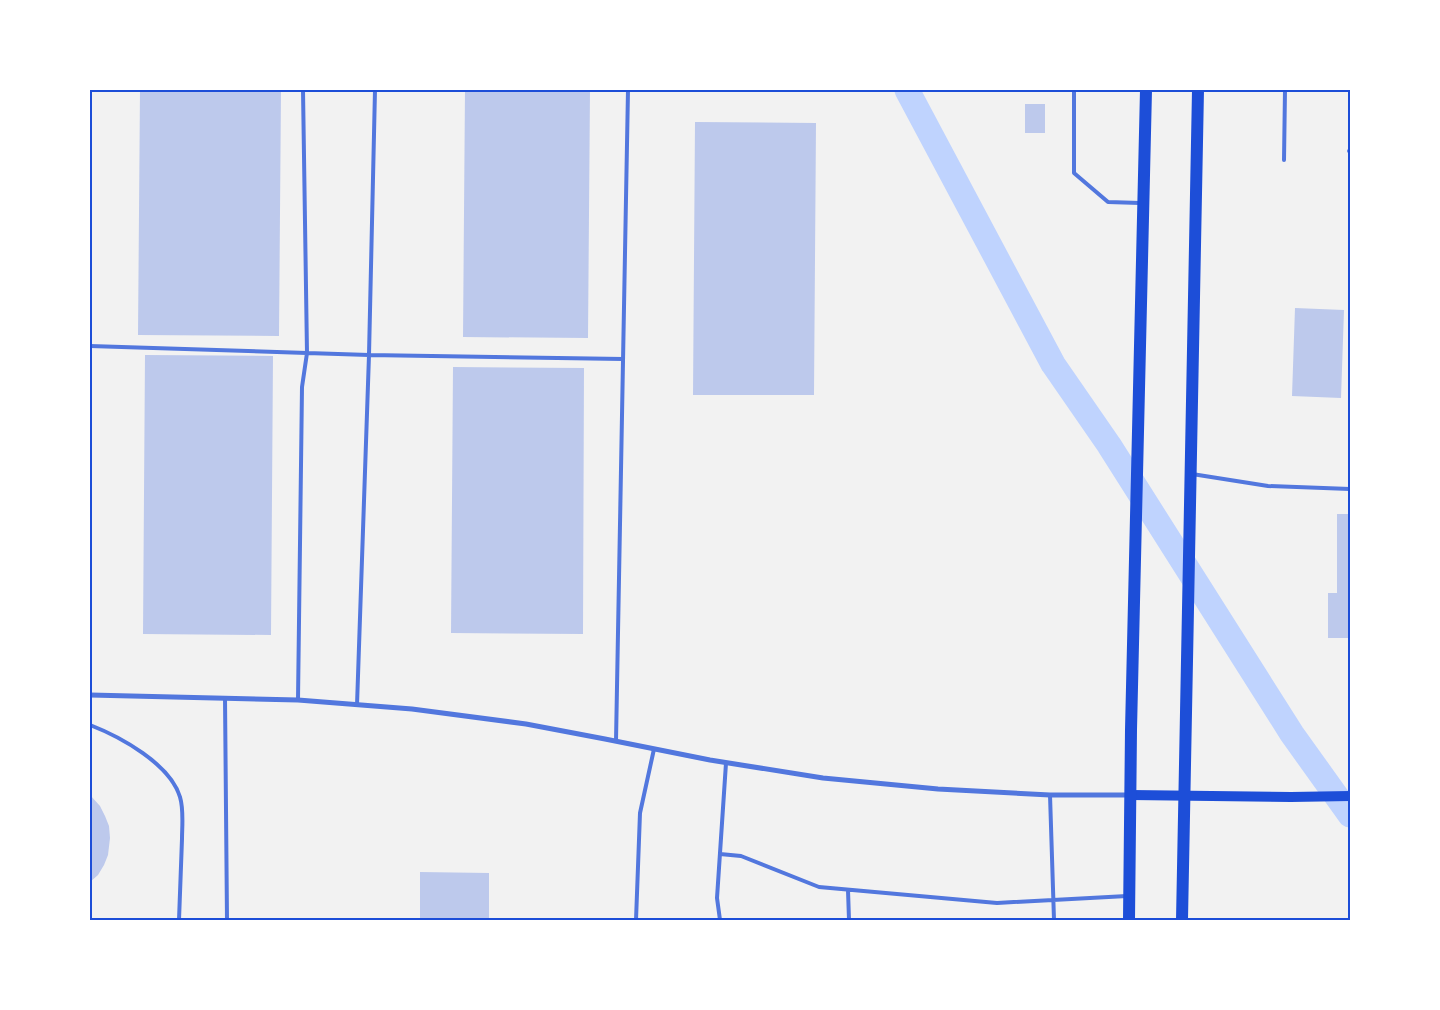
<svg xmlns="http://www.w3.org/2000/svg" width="1440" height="1010" viewBox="0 0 1440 1010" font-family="'DejaVu Sans',sans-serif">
	<rect width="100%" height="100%" fill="#f2f2f2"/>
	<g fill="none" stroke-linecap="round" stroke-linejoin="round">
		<path stroke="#bfd3fe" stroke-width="25" d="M907 90 1053 364 1109 445 1292 734 1350 815"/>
	</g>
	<path fill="#bdc9ec" d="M140 90H281L279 336 138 335Z
		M465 90H590L588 338 463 337Z
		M1025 104H1045V133H1025Z
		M695 122 816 123 814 395H693Z
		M1295 308 1344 310 1341 398 1292 396Z
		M145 355 273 356 271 635 143 634Z
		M453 367 584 368 583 634 451 633Z
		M1337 514H1350V638H1328V593H1337Z
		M90 795 100 806 105 816 109 826 110 838 108 855 104 865 98 875 90 882Z
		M420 872 489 873V920H420Z"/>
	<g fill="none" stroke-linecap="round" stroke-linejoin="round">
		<path stroke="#5277de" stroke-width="4" d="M375 90 369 355 623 359
			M1074 90V173L1108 202 1140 203
			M1349 151H1350
			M1284 160 1285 90
			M90 346 307 353 303 90
			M1192 474 1268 486 1350 489
			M225 698 227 920
			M298 700 302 387 307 353 369 355 357 705
			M90 725C121 737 170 764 180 797 184 810 182 826 182 839 181 866 180 893 179 920
			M616 741 628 90
			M1050 795 1054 920
			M720 854 741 856 819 887 997 903 1127 896
			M848 890 849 920
			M636 920 640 813 654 749
			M720 920 717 898 726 763"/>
		<path stroke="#5277de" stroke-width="5" d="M90 695 298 700 412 709 526 724 605 739 710 760 823 778 938 789 1050 795H1130"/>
		<path stroke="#1d4ed8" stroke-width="10" d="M1131 795 1291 797 1350 796"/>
		<path stroke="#1d4ed8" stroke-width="12" d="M1129 920 1131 730 1146 90
			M1182 920 1198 90"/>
	</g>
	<rect width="1440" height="1010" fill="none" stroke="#ffffff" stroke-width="182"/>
	<rect x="91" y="91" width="1258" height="828" fill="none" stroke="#1d4ed8" stroke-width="2"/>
</svg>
